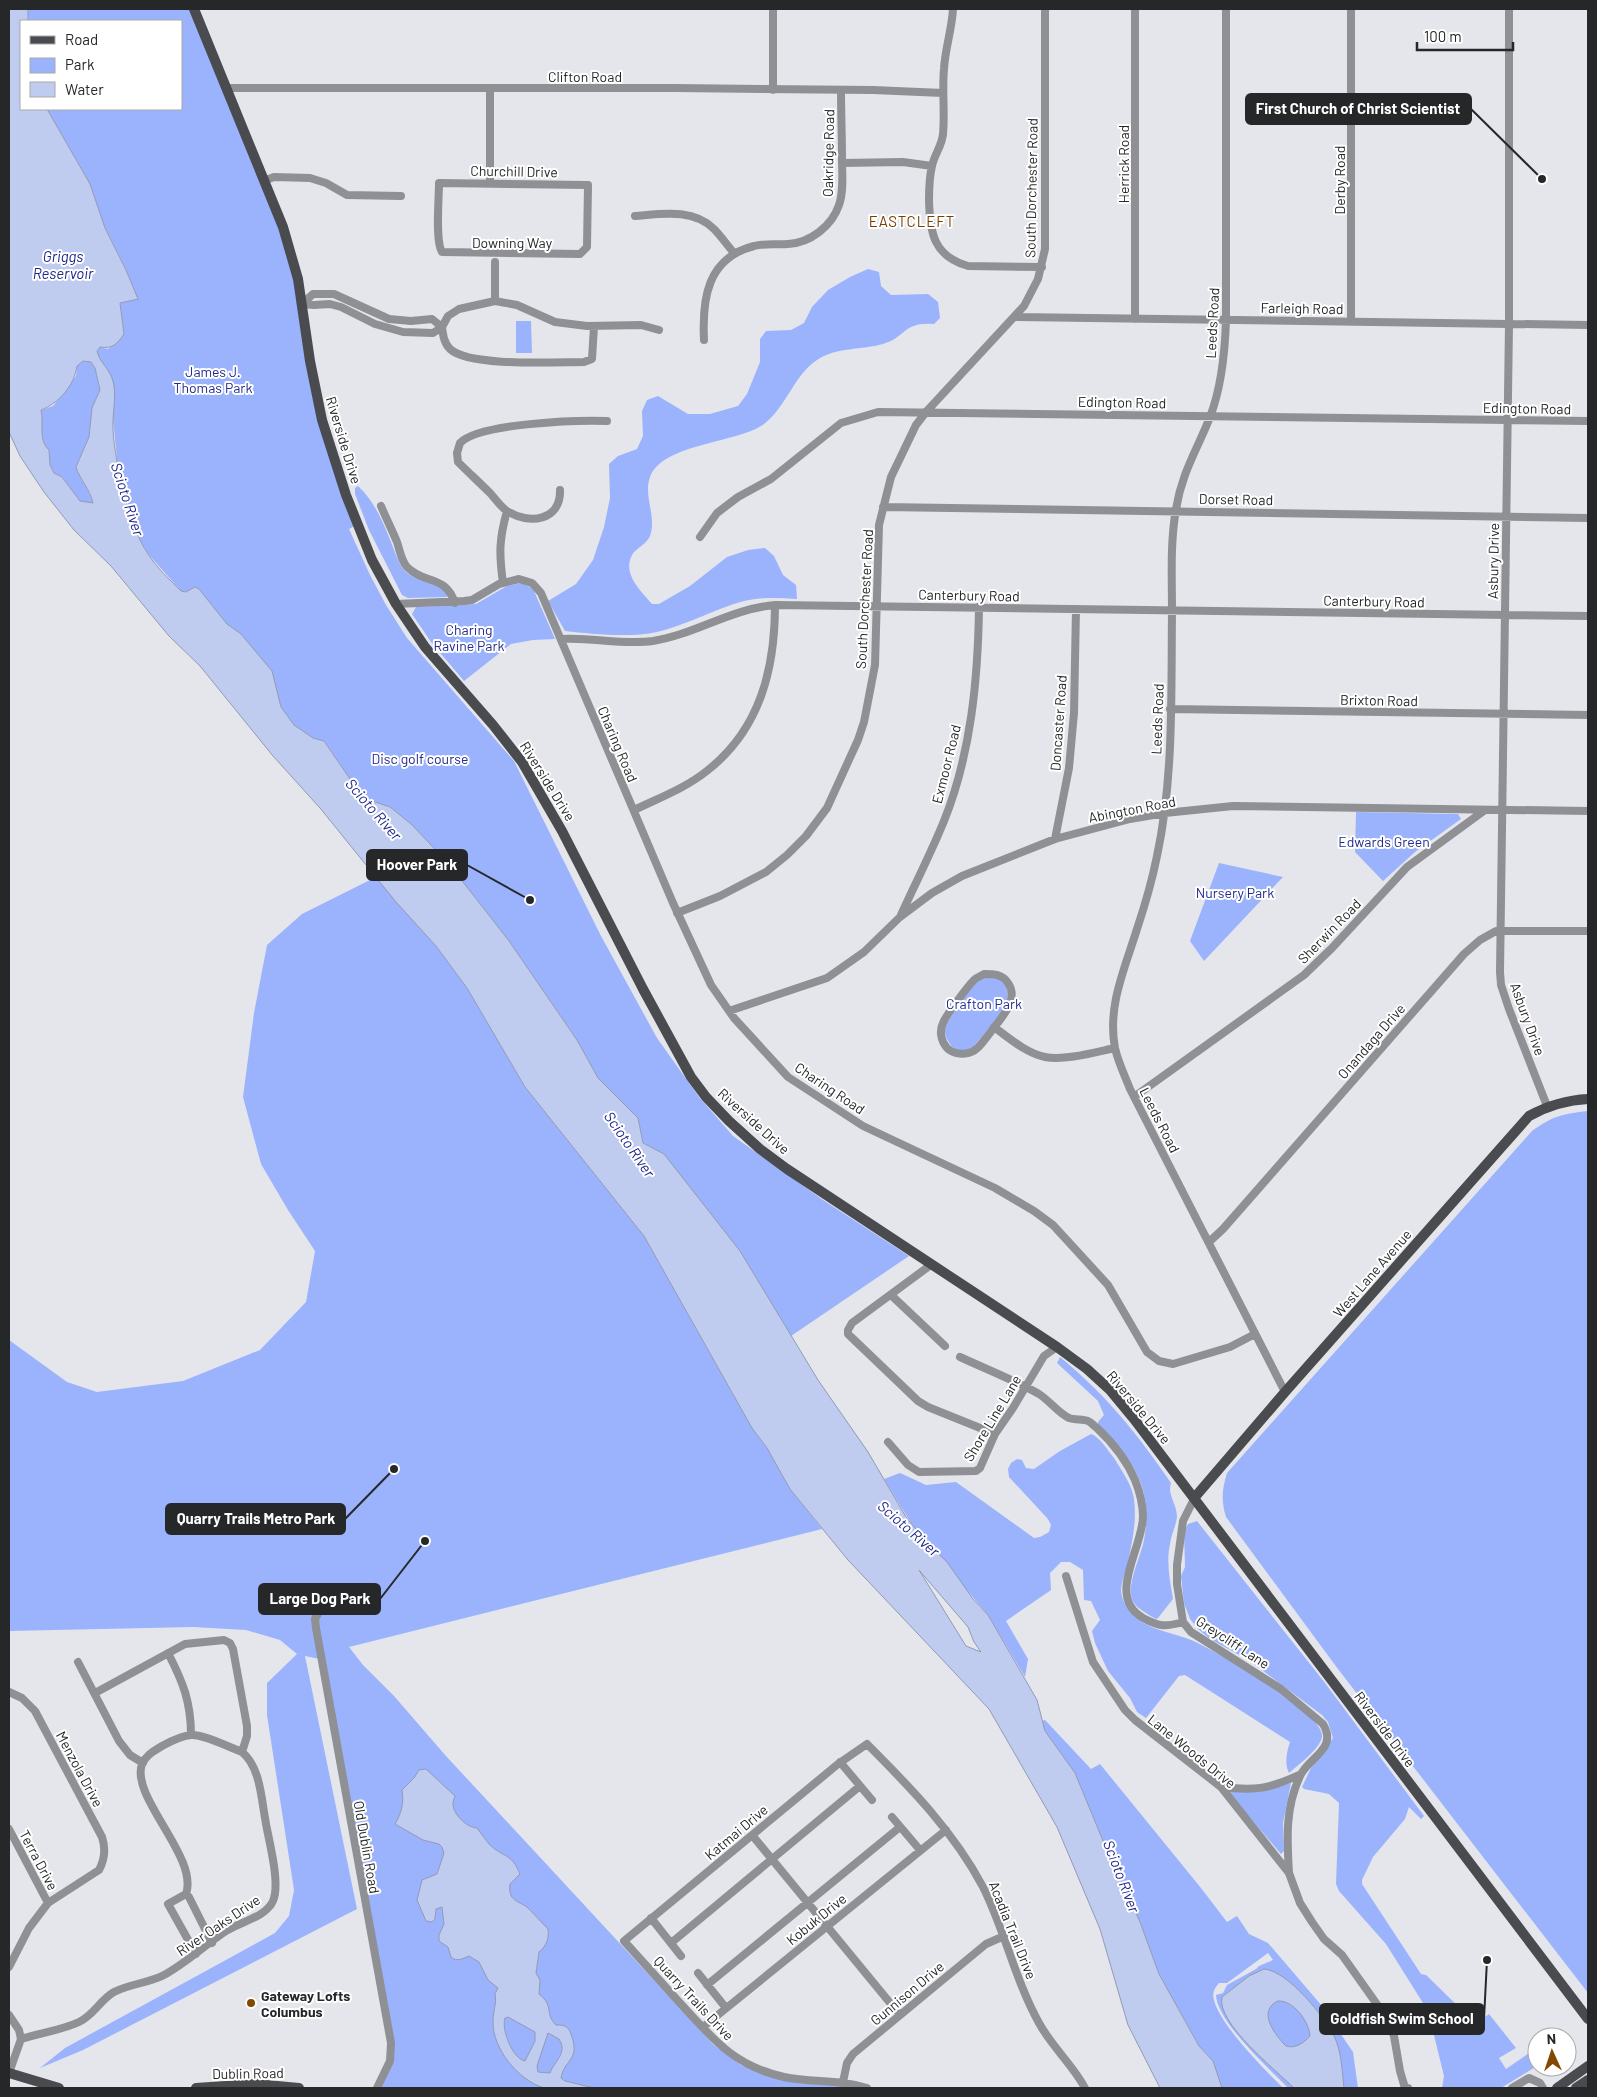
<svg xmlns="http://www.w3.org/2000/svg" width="1597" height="2097" viewBox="0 0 1597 2097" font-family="Barlow,sans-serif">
	<rect width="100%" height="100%" fill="#e4e6ec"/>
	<path fill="#9bb2fd" d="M28 9H194L283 227 310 361 357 525 349 529 370 575 386 605 407 638 514 761 601 936 657 1038 699 1097 733 1136 823 1200 909 1256 791 1336 766 1296 664 1154 643 1143 638 1118 598 1078 577 1040 509 941 449 864 411 824 390 807 363 798 324 741 313 738 294 725 281 707 276 691 241 634 227 625 199 589 195 587 186 592 181 591 149 555 139 539 133 521 118 469 108 370 98 358 97 350 100 347 108 349 124 334 120 303 137 299 126 270 105 228 90 184 47 109H181V21H28Z
		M868 269 879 272 881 286 891 295 928 294 938 302 940 318 934 324C902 322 907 337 883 344 862 350 836 347 817 360 794 375 787 406 764 424 739 443 663 443 650 477 643 496 657 516 650 536 647 544 636 548 632 555 622 574 641 591 652 604H659L690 586 727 557 748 550 765 548 774 556 783 575 796 585 797 599C779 598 761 597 744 601 714 609 687 625 657 632 630 638 592 634 565 631L548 601 576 584 593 560 604 527 610 498 609 464 618 456 637 449 643 436 642 411 647 400 658 396 688 414H710L738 406 747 394 760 362V339L766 331 791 330 804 323 812 307 828 290 850 277Z
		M516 321H531L532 353H516Z
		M83 361 91 362 95 368 100 390 92 408 89 437 76 467C80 480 89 488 93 503L80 501 62 477 54 473 50 465 49 450C38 440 44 425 41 410L53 406 76 376 77 366Z
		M358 486C375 502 383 522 391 542 395 552 398 562 404 570 415 582 435 581 448 593L447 597 408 598 402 595 369 530 355 494V488Z
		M521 583 530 587 534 591 555 639 533 640 511 644 464 681 431 642 412 614 416 607 476 604 507 586Z
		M1356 812 1458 814 1461 819 1415 852 1383 881 1355 852Z
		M1219 863 1283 877 1204 961 1190 941Z
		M376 877 436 946 467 988 525 1087 644 1236 752 1428 767 1448 790 1489 822 1529 349 1647 363 1665 394 1696 446 1756 714 2045 741 2065 759 2073 853 2088H381L392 2062 324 1660 305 1656 357 1909 83 2050 40 2068 65 2048 275 1933 289 1916 294 1890 267 1715V1683L297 1654 280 1640 246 1630 193 1627 9 1631V1340L67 1382 97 1392 183 1381 260 1350 306 1302 315 1251 288 1210 261 1164 243 1097 254 1013 267 945 302 914Z
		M993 976C1029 993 989 1027 974 1046 957 1058 947 1045 944 1029 950 1018 970 984 981 979 985 977 990 977 993 976Z
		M1588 1111V1993L1338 1669 1226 1517C1221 1501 1222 1489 1227 1473L1532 1131C1553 1116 1562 1114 1588 1111Z
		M1060 1357C1107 1396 1136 1432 1171 1483 1167 1495 1177 1504 1177 1517 1176 1526 1171 1535 1170 1544 1166 1562 1170 1581 1173 1599L1158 1618 1156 1619C1148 1614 1139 1610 1134 1603 1124 1588 1141 1557 1144 1540 1146 1529 1147 1517 1146 1506 1143 1472 1121 1448 1098 1425V1422L1104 1415 1098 1401 1057 1363Z
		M1091 1434C1100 1437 1108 1451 1114 1458 1121 1470 1132 1484 1134 1499 1137 1522 1132 1543 1127 1566 1125 1574 1121 1583 1121 1591 1122 1601 1128 1611 1135 1617 1150 1630 1174 1633 1191 1640 1213 1649 1326 1714 1322 1737 1320 1749 1298 1765 1289 1773 1284 1763 1287 1751 1290 1742L1185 1675 1179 1676 1146 1718 1137 1712 1130 1698 1108 1671 1095 1643 1092 1631 1100 1620 1091 1601 1084 1600 1083 1570 1070 1562H1061L1050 1573 1051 1590 1006 1621 1028 1659 1025 1677 988 1615 914 1528 884 1479 900 1473 926 1485 956 1482 1034 1538 1040 1537 1049 1532 1051 1525 1048 1519 1009 1477 1008 1469 1011 1463 1017 1459 1022 1460 1026 1468 1034 1469 1060 1451Z
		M1197 1521 1325 1683 1424 1816 1421 1819 1409 1807 1405 1819 1373 1857 1362 1880V1884L1421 1974 1426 1975 1466 2014 1475 2009 1482 2019 1489 2014 1516 2048 1499 2058 1506 2069 1532 2051 1537 2055V2066L1501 2088H1442L1444 2076 1430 2019 1423 2003 1386 1944 1339 1891 1336 1884 1339 1803 1329 1794 1304 1789 1302 1787 1311 1768 1333 1738 1328 1722 1322 1715 1250 1661 1210 1639 1198 1629 1190 1619 1184 1603 1181 1576 1185 1567 1184 1531 1188 1524Z
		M1045 1720 1091 1769 1100 1764 1201 1888 1227 1922 1237 1916 1249 1934 1268 1943 1322 2006 1353 2052 1358 2088H1288C1270 2069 1217 2022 1216 1995L1223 1993 1227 1985 1256 1969 1259 1966 1273 1960 1268 1953 1227 1983H1219C1214 1988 1212 1994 1214 2000 1220 2025 1265 2070 1283 2088H1222L1213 2061 1199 2046 1159 1974 1140 1922 1106 1848 1075 1773 1045 1731 1041 1721Z
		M1291 1783 1283 1823 1284 1851 1281 1854 1229 1793 1231 1791C1253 1793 1270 1790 1291 1783Z"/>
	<path fill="#c0ccef" stroke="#929ab4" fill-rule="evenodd" d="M9 9H28V21H21V109H47L90 184 105 228 126 270 138 299 120 303 124 334C117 344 113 349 100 347L97 351C99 362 110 369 113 381 117 396 112 415 113 430 115 464 129 526 148 554 157 568 170 580 181 591L186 592 195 587 199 589 227 624 241 634 272 671 281 707 294 725 313 738 324 741 363 798 390 807 411 824 449 864 509 941 577 1040 598 1078 638 1118 643 1143 664 1154 740 1251 818 1380 868 1452 906 1517 927 1543 947 1562 973 1599 988 1615 1037 1700 1045 1731 1075 1773 1106 1848 1140 1922 1159 1974 1199 2046 1213 2061 1222 2088H1160L1128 2025 1100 1929 1057 1827 989 1709 848 1560 790 1489 767 1448 752 1428 644 1236 525 1087 467 988 436 946 396 902 320 808 273 756 200 666 169 636 111 566 74 530 44 492 20 456 9 432ZM83 361 91 362 95 368 100 390 92 408 89 437 76 467C80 480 90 489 93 503L80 501 62 477 54 473 50 465 49 450C38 440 44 425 41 410 59 403 74 386 77 366ZM919 1570 968 1627 974 1642 981 1652 966 1646Z
		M426 1769 455 1796C454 1799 453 1802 453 1804 453 1815 468 1828 477 1828 481 1833 485 1839 489 1844 503 1858 511 1852 520 1874L510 1884C508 1902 518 1900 528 1908 535 1915 541 1922 548 1929 549 1939 547 1945 539 1952L536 1973 540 1980 539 1994C555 2007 544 2013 556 2025 565 2025 568 2026 571 2034 581 2061 564 2059 561 2078L565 2081 594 2088H544C518 2080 492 2048 493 2021 493 2011 497 2003 495 1994L498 1988 488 1980 479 1962 469 1956C462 1959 457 1962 451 1957L448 1947 439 1941V1935L444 1924 442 1907 436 1909 435 1919 432 1922 426 1921 417 1900 422 1880 437 1874 444 1853 442 1847 439 1844 423 1840 395 1824C402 1813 404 1801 402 1790L414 1778 419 1770ZM508 2017 535 2032V2041L525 2061C513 2059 501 2030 505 2018ZM548 2033 559 2039C568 2053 555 2060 550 2073L538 2072 537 2066Z
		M1264 1969C1288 1971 1325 2017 1335 2038 1342 2054 1342 2072 1344 2088H1294C1277 2071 1216 2023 1222 1997L1249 1976ZM1278 2001C1293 2000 1309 2021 1310 2036 1304 2043 1295 2049 1286 2046 1276 2036 1256 2011 1278 2001Z"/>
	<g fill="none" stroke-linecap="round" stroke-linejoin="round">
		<path stroke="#8f9093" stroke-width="8" d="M953 9C952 29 945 49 944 69 942 91 945 113 943 134 942 146 934 155 932 166 929 178 929 189 929 201 930 232 933 256 968 266L1042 267
			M1135 9V319
			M1226 9V320C1225 352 1222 386 1210 417 1197 450 1182 472 1176 509 1170 543 1172 578 1172 612 1171 693 1174 777 1157 856 1152 881 1145 905 1137 929 1125 968 1107 1006 1115 1048 1118 1062 1125 1076 1130 1089L1285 1392
			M1351 9V321
			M1509 9V324L1500 972 1501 985 1509 1009 1547 1106
			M228 88H675L873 90 943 93
			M490 88V183
			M773 90V9
			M842 163 903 162 932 166
			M266 180 274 177 310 178 326 183 347 195 401 196
			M439 183 588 185 587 247 580 254 442 252C435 241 439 199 439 183Z
			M635 216C661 214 693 208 714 229 721 236 727 245 734 253
			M495 262V301
			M302 304 314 305 330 304 341 307 375 324 403 332 433 333 442 327 448 316 459 309 495 301 517 305 555 322 587 326 641 325 659 330
			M302 304 313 294H334L389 319 411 321 432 319 442 327
			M1015 317 1588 325
			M442 327C443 335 444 343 450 349 469 367 556 362 584 362L592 359 594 326
			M704 340C702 299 707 258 754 246 764 243 777 245 788 244 810 243 832 226 839 205 844 191 842 173 842 159 842 136 841 113 841 90
			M560 490C561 521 529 525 507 511 501 507 496 500 491 494 480 483 469 473 458 462L457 453 460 443C479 423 578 420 607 421
			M381 506C386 518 392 530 397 542 400 551 401 560 407 567 425 585 445 574 455 603
			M883 507 1588 518
			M700 537 717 513 738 497 771 479 841 423 878 412 1588 421
			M503 583C499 554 499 539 507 511
			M396 604 464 601 472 600 499 584 519 579 532 583 541 593 673 903 711 985 734 1018 788 1077 863 1126 995 1188 1034 1211 1053 1225 1108 1285 1147 1352 1159 1361 1173 1364 1230 1347 1255 1334
			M561 639C591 637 622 645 653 641 696 634 730 609 775 605L1588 616
			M1170 709 1588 715
			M634 810C659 798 686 788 708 770 760 729 775 669 775 605
			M1055 839 1069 768 1074 713 1076 609
			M677 913 720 896 766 872 787 855 806 836 827 808 858 740 864 722 875 665 879 525 891 477 916 425 926 412 1024 306 1038 279 1045 249V9
			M901 915C915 884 931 853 944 821 971 754 978 679 979 607
			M984 974C994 974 1002 974 1008 983 1020 1000 1000 1019 990 1033 984 1040 978 1051 968 1053 961 1055 952 1053 947 1048 941 1041 939 1031 943 1023 946 1015 968 986 974 980 977 977 981 976 984 974Z
			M729 1011 827 978 864 952 900 917 932 893 962 876 1055 839 1130 819 1165 813 1233 806 1588 811
			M994 1027C1009 1038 1026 1053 1045 1057 1064 1061 1096 1052 1115 1048
			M1134 1097 1304 975 1332 948 1407 867 1485 810
			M1209 1242 1223 1229 1464 954 1480 940 1496 931H1588
			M932 1264 852 1323 848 1330V1334L918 1401 928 1407 995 1434
			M891 1295 945 1346
			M960 1357C986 1369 1014 1380 1039 1394 1050 1401 1058 1413 1069 1418 1075 1420 1083 1419 1088 1421 1091 1422 1094 1426 1097 1428 1113 1443 1126 1459 1135 1480 1139 1490 1143 1505 1143 1517 1142 1550 1106 1597 1143 1618 1160 1627 1165 1627 1183 1622
			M888 1442 908 1465 919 1472 976 1471 980 1468 995 1434 1013 1408 1044 1356 1057 1347
			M1195 1497 1183 1521 1177 1565V1584L1183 1622 1191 1632 1281 1689 1323 1724C1338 1749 1309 1757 1300 1776 1285 1808 1287 1839 1289 1873
			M1066 1576 1093 1662 1125 1710 1135 1720 1221 1787 1289 1873 1300 1903 1312 1922 1324 1939 1342 1955 1386 2017 1394 2036 1400 2071 1405 2088H1408
			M321 1608 315 1619 316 1628 391 2043 390 2061 377 2088
			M168 1653C183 1682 191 1702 191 1735
			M78 1662 119 1741 130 1755 143 1763
			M9 1692 22 1698 35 1711 102 1837C106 1849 105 1859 99 1870L48 1903 29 1928 9 1967
			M95 1693 185 1644 224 1640 230 1643 233 1649 247 1726V1736L242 1752
			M840 1762 872 1800
			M1221 1787C1256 1791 1269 1789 1301 1774
			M892 1817 920 1850
			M9 1829 48 1903
			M752 1835 900 2015
			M651 1918 681 1956
			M671 1943 860 1786
			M196 1954 168 1904 186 1894 189 1897 212 1943
			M698 1973 726 2008
			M707 1985 900 1827
			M9 2015 19 2030 21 2039
			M703 2027 946 1830
			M21 2039C40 2033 62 2030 79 2022 94 2015 100 2000 114 1992 129 1984 149 1983 164 1975 186 1963 205 1945 226 1931 240 1922 266 1917 273 1901 281 1882 268 1839 265 1818 261 1796 260 1767 242 1752 229 1747 203 1734 191 1735 181 1736 171 1741 162 1746 154 1751 146 1755 142 1764 130 1797 199 1857 186 1894
			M9 2073 21 2039
			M843 2082 847 2063 853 2054 986 1944 1004 1936
			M867 2088C839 2079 812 2083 784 2077 734 2066 713 2039 680 2003 661 1982 643 1962 624 1941L838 1764 867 1744C910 1787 954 1832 983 1887 1005 1931 1015 1980 1039 2023 1052 2047 1073 2065 1085 2088
			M1512 2088 1529 2078 1540 2083 1543 2088"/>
		<path stroke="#4a4b4f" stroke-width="10" d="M194 9 283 227 298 279 310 361 322 420 346 495 372 560 396 604 425 647 493 725 522 762 562 831 643 989 691 1077 706 1097 729 1121 760 1149 787 1169 1057 1347 1087 1369 1110 1390 1134 1419 1588 2019
			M1195 1497 1285 1392 1529 1116C1549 1105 1566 1100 1588 1099
			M9 2073 59 2088
			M196 2088 255 2084 299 2088
			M1557 2088 1588 2066
			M1576 2088 1588 2080"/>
	</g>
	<circle fill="#844901" stroke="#fff" stroke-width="2" cx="251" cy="2003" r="5"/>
	<g text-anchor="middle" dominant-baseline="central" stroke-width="4" stroke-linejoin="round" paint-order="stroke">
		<g font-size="14" fill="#262729" stroke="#fff">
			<text x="585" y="76">Clifton Road</text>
			<text transform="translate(828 153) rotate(-89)">Oakridge Road</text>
			<text transform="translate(1123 164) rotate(-90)">Herrick Road</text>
			<text transform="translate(514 171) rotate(1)">Churchill Drive</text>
			<text transform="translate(1339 180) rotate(-90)">Derby Road</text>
			<text transform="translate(1031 188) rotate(-89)">South Dorchester Road</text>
			<text x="512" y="242">Downing Way</text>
			<text transform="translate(1302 308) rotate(1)">Farleigh Road</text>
			<text transform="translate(1212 323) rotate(-87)">Leeds Road</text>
			<text transform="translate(1122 402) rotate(1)">Edington Road</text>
			<text transform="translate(1527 408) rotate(1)">Edington Road</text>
			<text transform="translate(344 440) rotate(73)">Riverside Drive</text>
			<text transform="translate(1236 499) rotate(1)">Dorset Road</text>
			<text transform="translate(1493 561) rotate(-89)">Asbury Drive</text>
			<text transform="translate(969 595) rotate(1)">Canterbury Road</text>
			<text transform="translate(864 599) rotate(-87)">South Dorchester Road</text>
			<text transform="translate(1374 601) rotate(1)">Canterbury Road</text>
			<text transform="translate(1379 700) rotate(1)">Brixton Road</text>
			<text transform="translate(1157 719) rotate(-88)">Leeds Road</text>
			<text transform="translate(1058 723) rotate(-86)">Doncaster Road</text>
			<text transform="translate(618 744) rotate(67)">Charing Road</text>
			<text transform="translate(946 764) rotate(-76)">Exmoor Road</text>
			<text transform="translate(548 781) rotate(58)">Riverside Drive</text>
			<text transform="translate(1132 809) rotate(-11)">Abington Road</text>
			<text transform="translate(1329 931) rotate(-46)">Sherwin Road</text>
			<text transform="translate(1528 1019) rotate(70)">Asbury Drive</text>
			<text transform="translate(1371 1041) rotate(-49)">Onandaga Drive</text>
			<text transform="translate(830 1088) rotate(34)">Charing Road</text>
			<text transform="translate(1160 1120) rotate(63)">Leeds Road</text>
			<text transform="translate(754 1121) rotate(42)">Riverside Drive</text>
			<text transform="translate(1372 1273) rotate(-49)">West Lane Avenue</text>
			<text transform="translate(1139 1407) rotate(50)">Riverside Drive</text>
			<text transform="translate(992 1418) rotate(-59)">Shore Line Lane</text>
			<text transform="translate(1233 1642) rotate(33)">Greycliff Lane</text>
			<text transform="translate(1385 1729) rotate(53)">Riverside Drive</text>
			<text transform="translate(1192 1751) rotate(39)">Lane Woods Drive</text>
			<text transform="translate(80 1769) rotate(62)">Menzola Drive</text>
			<text transform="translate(736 1832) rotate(-40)">Katmai Drive</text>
			<text transform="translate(367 1847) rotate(80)">Old Dublin Road</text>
			<text transform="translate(39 1860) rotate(62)">Terra Drive</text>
			<text transform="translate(816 1919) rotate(-39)">Kobuk Drive</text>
			<text transform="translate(218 1925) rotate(-34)">River Oaks Drive</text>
			<text transform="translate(1013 1930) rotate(68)">Acadia Trail Drive</text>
			<text transform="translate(907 1993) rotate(-40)">Gunnison Drive</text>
			<text transform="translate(694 1998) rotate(47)">Quarry Trails Drive</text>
			<text transform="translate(248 2073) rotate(-1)">Dublin Road</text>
		</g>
		<g font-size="14" fill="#222c8e" stroke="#fff">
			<text x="213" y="371">James J.<tspan x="213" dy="16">Thomas Park</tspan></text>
			<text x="469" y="629">Charing<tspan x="469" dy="16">Ravine Park</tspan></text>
			<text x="420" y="758">Disc golf course</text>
			<text x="1384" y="841">Edwards Green</text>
			<text x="1235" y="892">Nursery Park</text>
			<text x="984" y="1003">Crafton Park</text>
		</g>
		<g font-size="14" font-weight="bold" fill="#262729" stroke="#fff" text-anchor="start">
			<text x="261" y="1995">Gateway Lofts<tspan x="261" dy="16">Columbus</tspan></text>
		</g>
		<g font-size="15" letter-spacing="1" fill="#764000" stroke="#fff">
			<text x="912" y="221">EASTCLEFT</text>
		</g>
		<g font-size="15" font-style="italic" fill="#1f2789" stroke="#fff">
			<text x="63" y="256">Griggs<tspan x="63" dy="17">Reservoir</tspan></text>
			<text transform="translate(128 499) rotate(72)">Scioto River</text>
			<text transform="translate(374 809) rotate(49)">Scioto River</text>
			<text transform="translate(630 1144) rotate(55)">Scioto River</text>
			<text transform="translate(909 1528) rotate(41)">Scioto River</text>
			<text transform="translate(1122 1876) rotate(69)">Scioto River</text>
		</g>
	</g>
	<path fill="none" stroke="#262729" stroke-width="2" d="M1542 179L1471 109M530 900L467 865M394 1469L345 1519M425 1541L380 1599M1487 1960L1484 2019"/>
	<g fill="#262729" stroke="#fff" stroke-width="2">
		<circle cx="1542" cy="179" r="5"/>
		<circle cx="530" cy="900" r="5"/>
		<circle cx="394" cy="1469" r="5"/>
		<circle cx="425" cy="1541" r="5"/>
		<circle cx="1487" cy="1960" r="5"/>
	</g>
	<g fill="#262729" stroke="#262729" stroke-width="2">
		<rect x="1246" y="94" width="225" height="30" rx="5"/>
		<rect x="367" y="850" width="100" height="30" rx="5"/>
		<rect x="166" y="1504" width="179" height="30" rx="5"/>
		<rect x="259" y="1584" width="121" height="30" rx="5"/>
		<rect x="1320" y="2004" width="164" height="30" rx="5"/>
	</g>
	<g font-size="15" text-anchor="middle" font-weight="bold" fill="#fff">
		<text x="1358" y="114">First Church of Christ Scientist</text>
		<text x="417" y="870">Hoover Park</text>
		<text x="256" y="1524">Quarry Trails Metro Park</text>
		<text x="320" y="1604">Large Dog Park</text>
		<text x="1402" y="2024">Goldfish Swim School</text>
	</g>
	<rect width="1597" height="2097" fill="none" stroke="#262729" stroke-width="20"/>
	<rect x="20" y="20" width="162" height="90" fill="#ffffff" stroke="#a8a9a9"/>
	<rect x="30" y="36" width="25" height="8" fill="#4a4b4f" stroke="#a8a9a9"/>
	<text x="65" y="45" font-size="15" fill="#262729">Road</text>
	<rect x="30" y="58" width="25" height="15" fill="#9bb2fd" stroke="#a8a9a9"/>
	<text x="65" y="70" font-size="15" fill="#262729">Park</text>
	<rect x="30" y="82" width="25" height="15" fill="#c0ccef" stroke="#a8a9a9"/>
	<text x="65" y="95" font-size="15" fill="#262729">Water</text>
	<g transform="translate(1552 2052) rotate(357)"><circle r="24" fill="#ffffff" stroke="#a8a9a9"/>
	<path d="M0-4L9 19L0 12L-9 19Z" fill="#844901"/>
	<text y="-8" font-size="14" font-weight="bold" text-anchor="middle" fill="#262729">N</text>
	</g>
	<path d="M1417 42v8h96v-8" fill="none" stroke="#262729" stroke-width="2.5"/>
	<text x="1424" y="42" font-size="15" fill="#262729" stroke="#ffffff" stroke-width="4" paint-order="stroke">100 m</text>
</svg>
